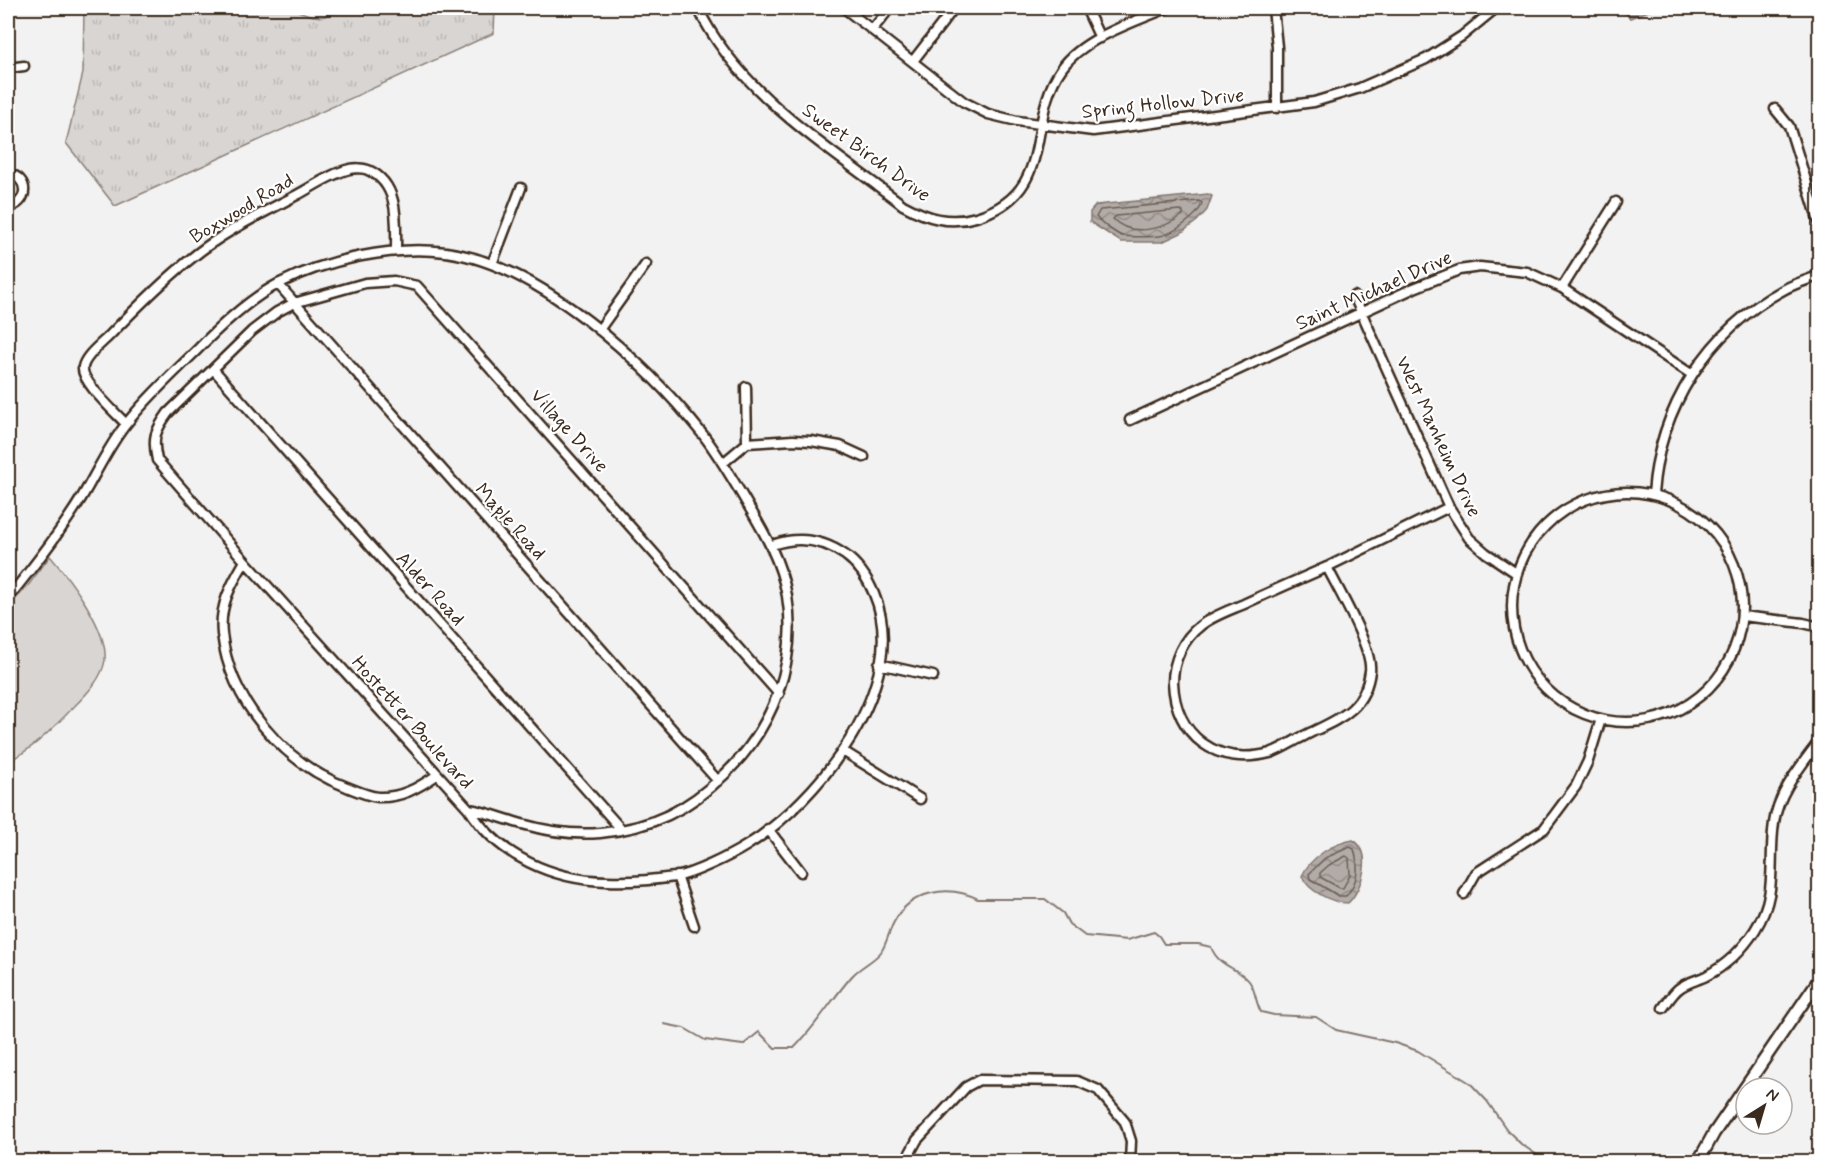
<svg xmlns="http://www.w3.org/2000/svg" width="1827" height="1169" viewBox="0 0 1827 1169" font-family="Mynerve,sans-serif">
	<defs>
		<pattern id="grass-tufts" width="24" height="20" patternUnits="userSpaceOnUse" patternTransform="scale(1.5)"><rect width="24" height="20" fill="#d8d5d2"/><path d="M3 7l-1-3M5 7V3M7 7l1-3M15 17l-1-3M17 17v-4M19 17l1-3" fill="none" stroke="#bab7b4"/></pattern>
		<pattern id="water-waves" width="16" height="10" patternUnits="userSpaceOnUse" patternTransform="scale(1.5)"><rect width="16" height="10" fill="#b2aba7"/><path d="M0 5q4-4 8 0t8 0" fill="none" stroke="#928b87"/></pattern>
	</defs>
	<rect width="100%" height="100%" fill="#f3f2f2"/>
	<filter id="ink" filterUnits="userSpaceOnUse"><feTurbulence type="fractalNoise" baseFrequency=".0167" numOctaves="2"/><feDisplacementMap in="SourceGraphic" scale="12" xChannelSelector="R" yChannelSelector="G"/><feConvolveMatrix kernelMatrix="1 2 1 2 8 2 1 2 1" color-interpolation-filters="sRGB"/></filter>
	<g filter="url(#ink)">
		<path fill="url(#grass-tufts)" stroke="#8a8078" stroke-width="1.5" d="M84 8H292C315 19 322 20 344 8H495L494 33 115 206 66 143 83 73Z"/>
		<path fill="#d8d5d2" stroke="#8a8078" stroke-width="1.5" d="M50 556C70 579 108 629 105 660 102 682 79 701 65 716 49 732 29 752 8 761V607L27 587Z"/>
		<path fill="url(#water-waves)" stroke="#827770" stroke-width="1.5" d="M1621 8H1656L1630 18Z
			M1208 194 1212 196 1207 210 1197 221 1181 233 1162 242H1121L1090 222V212L1096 205Z
			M1353 840C1374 852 1362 890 1348 903 1332 903 1308 891 1302 876 1310 857 1334 843 1353 840Z"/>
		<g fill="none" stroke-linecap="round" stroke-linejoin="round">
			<path stroke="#6b5e55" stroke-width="1.5" d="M1199 201 1202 203C1200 215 1173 234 1160 236 1153 237 1129 237 1122 236 1114 233 1102 223 1096 217L1100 210Z
				M1180 210 1183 212V215C1164 229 1131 238 1113 219L1116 216Z
				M1350 847 1354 849C1359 867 1359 881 1346 896H1339L1310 879 1309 874 1325 858Z
				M1346 856 1349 858 1350 875 1343 888H1340L1320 877V873L1329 865Z"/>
			<path stroke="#827770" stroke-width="2" d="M664 1024 684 1028 705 1040 743 1045 759 1032 775 1048H794C816 1026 832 999 852 976 860 967 874 961 881 952 887 943 889 931 894 922 910 891 948 884 978 899H1045L1063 913 1069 924 1085 936 1127 940 1154 932 1159 936 1164 944H1198L1211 947C1219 968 1238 967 1249 981 1256 990 1255 1002 1261 1012L1274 1015 1316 1017 1336 1030 1395 1043 1418 1051 1470 1083 1487 1101 1507 1130 1521 1144 1537 1155 1540 1162"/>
			<g stroke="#3b2a1e" stroke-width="13">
				<path id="minor" d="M698 8C738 93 829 148 903 205 927 218 949 225 976 217 1058 192 1024 121 1062 68 1083 38 1134 22 1167 8
					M844 8 964 102 988 114 1017 121 1093 131 1314 102 1360 88 1426 59 1462 36 1496 8
					M1086 8 1100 38
					M1273 8 1277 47V108
					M872 30 890 8
					M913 61 954 8
					M8 68 24 66
					M1775 109 1789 126 1820 225
					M8 174C30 177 29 204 8 207
					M492 264 521 188
					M278 284 718 781
					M1562 288 1616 202
					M1354 296 1449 507 1469 538 1486 553 1516 573
					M599 330 646 264
					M214 370 621 829
					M746 387 747 443
					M1130 420 1414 288 1459 270 1480 267 1527 272 1562 288 1691 374
					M126 424C116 413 80 381 83 367 85 356 101 344 109 336 134 310 160 284 188 261 221 233 259 215 297 195 314 186 332 173 350 169 355 168 364 168 368 170 400 184 396 223 396 251
					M723 463 747 443 793 440 811 441 840 446 864 457
					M1512 607a115 115 0 1 1 230 0a115 115 0 1 1-230 0Z
					M1653 494C1659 408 1708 330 1785 289 1796 283 1808 280 1820 275
					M245 561C231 585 219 605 222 634 230 702 285 764 347 787 357 791 368 796 378 797 401 798 418 788 437 775
					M1327 567C1338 589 1373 649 1370 671 1365 711 1338 719 1306 735 1295 740 1282 749 1270 753 1217 767 1175 736 1173 682 1173 661 1183 639 1200 626 1212 616 1230 610 1244 604 1272 591 1300 579 1327 567Z
					M1327 567 1449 507
					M8 598C34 566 60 533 82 497 97 472 109 445 127 423 148 396 174 373 198 349 221 325 248 300 278 284 325 260 393 245 446 252 541 265 646 363 704 436 720 457 733 480 746 502 764 532 781 561 787 596 798 662 773 728 725 774 688 810 652 828 600 833 574 835 546 831 522 824 504 819 487 812 469 809L245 561 157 460C152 438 155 431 168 413L252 331 277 312 294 303 365 283 394 281 417 286 779 694
					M1742 616 1803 623 1820 627
					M879 664 933 676
					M843 751 920 799
					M469 809C498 856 553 880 607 881 630 882 653 880 675 877 693 874 730 856 746 846 819 801 912 683 874 594 867 577 859 565 845 555 822 539 798 536 772 545
					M768 829 801 872
					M677 876 694 926
					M1464 894 1476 873 1544 829 1576 786 1588 761 1601 719
					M1663 1008C1668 1001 1674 991 1681 987 1688 982 1698 980 1706 976 1727 965 1743 949 1755 930 1779 892 1768 862 1774 823 1778 792 1802 765 1820 740
					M905 1162 917 1140 966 1087 979 1080 1077 1081 1098 1090 1125 1122 1131 1141 1130 1162"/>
			</g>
			<g stroke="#3b2a1e" stroke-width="15">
				<path id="tertiary" d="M1698 1162 1714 1133 1820 978"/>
			</g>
			<use href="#minor" stroke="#fff" stroke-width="8"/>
			<use href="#tertiary" stroke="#fff" stroke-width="10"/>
		</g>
	</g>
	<g text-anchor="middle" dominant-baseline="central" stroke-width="4.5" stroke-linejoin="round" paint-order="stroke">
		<g font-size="20" fill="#3b2a1e" stroke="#fff">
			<text transform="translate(1163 104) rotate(-6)">Spring Hollow Drive</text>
			<text transform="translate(866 153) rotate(36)">Sweet Birch Drive</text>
			<text transform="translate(242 209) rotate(-31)">Boxwood Road</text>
			<text transform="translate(1374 291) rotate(-24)">Saint Michael Drive</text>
			<text transform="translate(569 431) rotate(48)">Village Drive</text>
			<text transform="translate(1438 437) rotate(65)">West Manheim Drive</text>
			<text transform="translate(510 522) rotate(48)">Maple Road</text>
			<text transform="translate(430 589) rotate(48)">Alder Road</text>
			<text transform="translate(412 723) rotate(48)">Hostetter Boulevard</text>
		</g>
	</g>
	<rect width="1827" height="1169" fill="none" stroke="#fff" stroke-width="30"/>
	<rect x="15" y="15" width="1797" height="1139" fill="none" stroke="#3b2a1e" stroke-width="2" filter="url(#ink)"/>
	<g transform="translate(1764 1106) rotate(37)"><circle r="28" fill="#ffffff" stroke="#b1aaa5" stroke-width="1.5"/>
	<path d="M0-4.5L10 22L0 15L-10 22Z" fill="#3b2a1e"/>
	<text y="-9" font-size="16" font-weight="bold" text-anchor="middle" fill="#3b2a1e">N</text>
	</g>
</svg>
